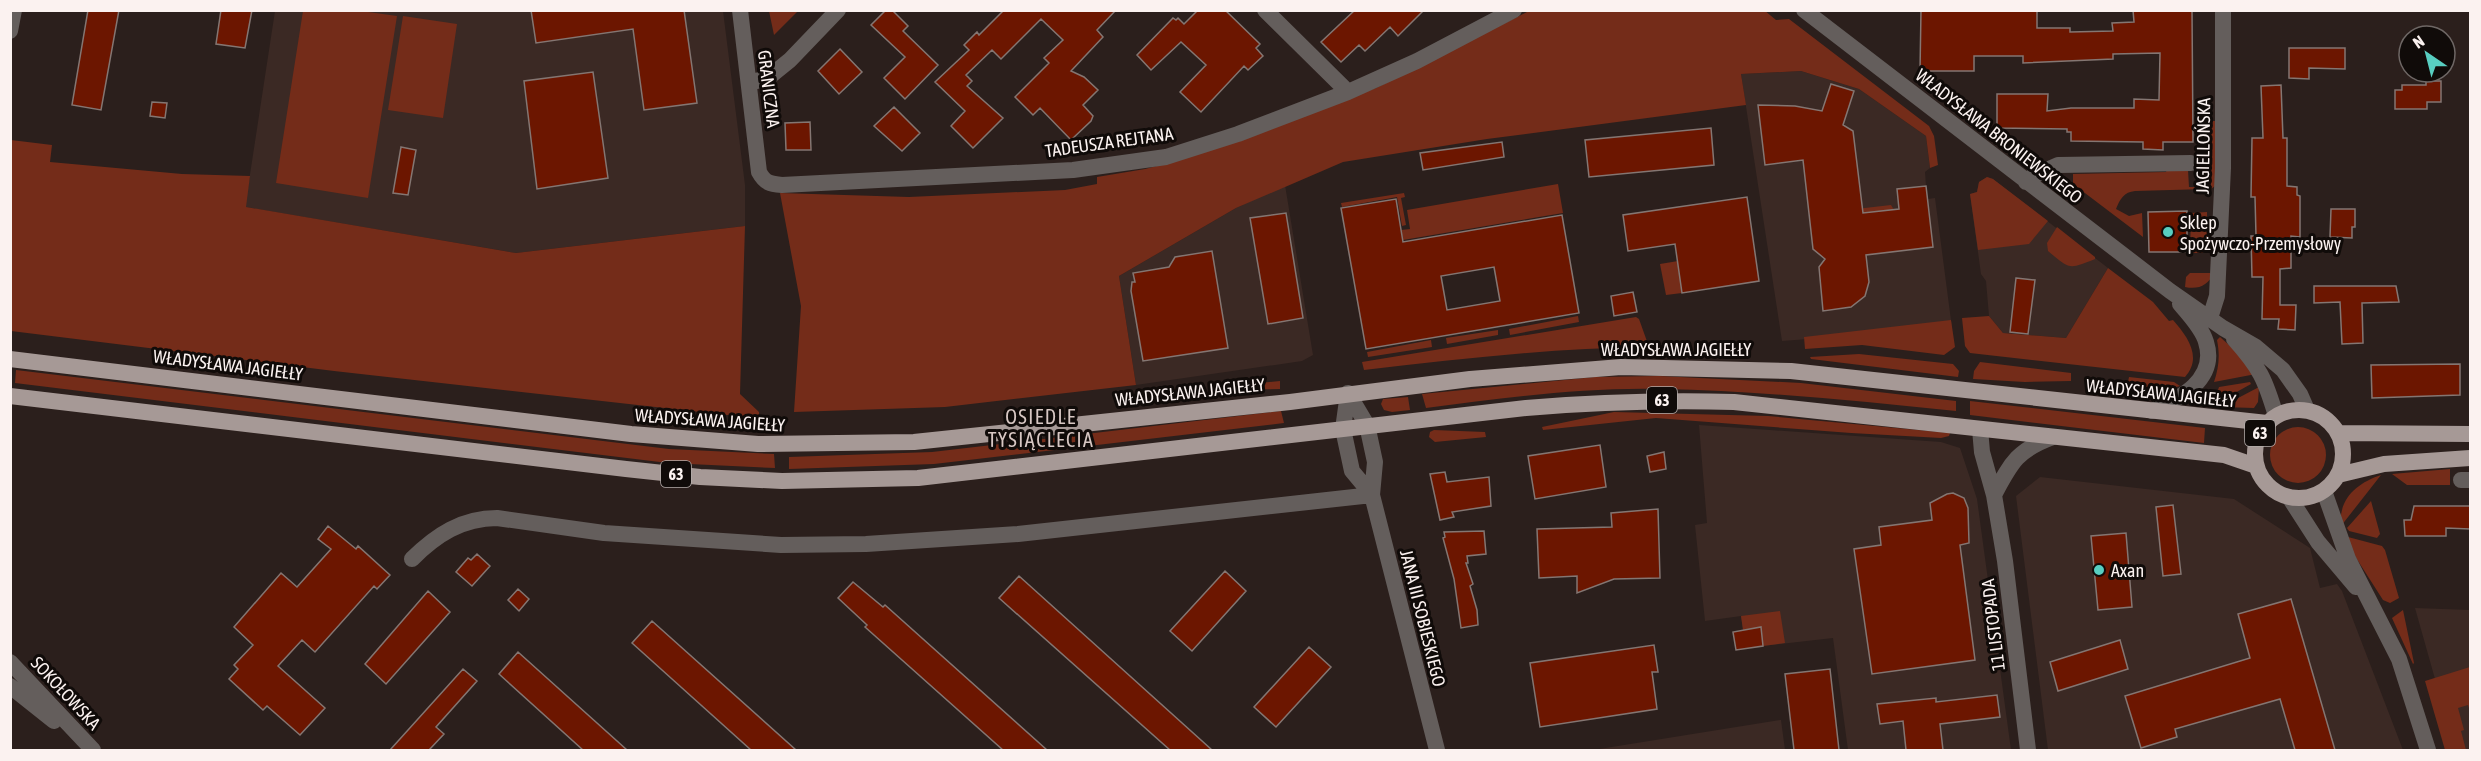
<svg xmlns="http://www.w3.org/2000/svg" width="2481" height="761" viewBox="0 0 2481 761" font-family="'Asap Condensed',sans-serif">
	<rect width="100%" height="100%" fill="#2b1f1c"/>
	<path fill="#3b2924" d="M275 11H723L745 185V226L516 253 245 207Z
		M1801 71 1859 89 1926 136 1930 168 1925 172 1926 186 1928 199 1935 198 1952 328 1782 341 1741 74Z
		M1987 177 1993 179 2108 268 2066 338 2003 333 1989 316 1986 281 1981 274 1970 194 1977 192 1979 182Z
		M1285 185 1313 355 1302 361 1136 385 1119 276 1236 208Z
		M1699 425 1941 442 1960 448 1977 499 2011 750H1848L1833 638 1763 646 1760 628 1743 630 1741 616 1705 621 1695 525 1707 523Z
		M2040 477 2234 499 2310 548 2320 588 2337 584 2342 591 2403 750H2048L2016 496Z
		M2415 608 2470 610V750H2455Z
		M1781 720 1785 750H1593L1780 720Z"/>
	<path fill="#742c19" d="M1531 10H1764L1776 20 1789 19 1929 126 1934 136 1938 165 1930 168 1926 136 1859 89 1801 71 1741 74 1746 105 1487 139 1343 162 1236 208 1119 276 1136 385 945 407 794 412 801 306 780 193 909 197 1065 190 1097 184V177L1145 169 1172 162 1376 88Z
		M303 11H361L397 16 368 198 276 183Z
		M769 11V10L798 11 774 35Z
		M403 16 457 24 443 118 388 110Z
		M2211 121H2215V186L2211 189Z
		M11 140 52 145 50 162 182 174 250 176 246 207 516 253 745 226 740 394 759 412V416L745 417 334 371 11 331Z
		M2167 169 2188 170 2189 187H2207V189L2135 191C2124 192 2120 199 2116 209L2129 216 2142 213 2143 237 2073 184V174L2166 172Z
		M1987 177 1993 179 2048 221 2029 244 1978 250 1970 194 1977 192 1979 182Z
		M1558 184 1563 213 1403 240 1401 230 1410 229 1407 210Z
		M1404 193 1405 197 1401 198 1406 225 1402 226 1397 197 1342 207 1341 203Z
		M1891 205 1894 210 1856 214V209Z
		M2207 212V249L2202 253H2190L2191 213Z
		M2057 227 2095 257V259C2068 270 2070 269 2048 251L2047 243Z
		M1678 261 1682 293 1666 295 1660 264Z
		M2108 268 2153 302 2169 321 2173 320C2187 336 2203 357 2185 377L1970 353 1965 346 1962 318 1989 316 2003 333 2066 338Z
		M2190 273H2214C2208 285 2199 290 2185 287L2186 277Z
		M1578 316 1579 322 1510 335 1509 329Z
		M1636 317 1639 319 1649 347C1553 348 1459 359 1364 370L1362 362Z
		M1951 320 1955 347 1944 355 1862 345 1805 349 1804 337Z
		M1498 330V335L1447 344 1446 338Z
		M2220 337 2239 354 2256 374 2214 382C2219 367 2220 355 2217 340Z
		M1431 340 1432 347 1368 357 1367 352Z
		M1859 354 1953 364 1959 371 1958 377 1811 359 1810 357Z
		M1980 362 2071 373V381L2025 382 1973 379 1974 371Z
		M16 370 669 449 774 454 775 468 668 463 15 383Z
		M1659 376 1801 383 1956 401V411C1858 401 1760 391 1662 389 1583 387 1504 398 1426 408L1422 394 1595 377Z
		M2129 377 2174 382 2180 386 2161 391 2127 387Z
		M1280 381V389L1222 390V387Z
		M2250 382 2251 384 2224 399 2216 396 2219 387Z
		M2259 387 2258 402 2254 408 2221 407Z
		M1408 397 1410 410 1392 412 1384 410 1381 404 1383 399Z
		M1970 401 2205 428 2204 443 1970 415Z
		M1281 411 1284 423 934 464 789 469V457L932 452Z
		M1614 412 1768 416 1950 433 1949 436 1941 438 1851 433 1656 418 1543 430 1542 427Z
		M2270 455a28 28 0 1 1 56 0a28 28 0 1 1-56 0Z
		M1434 430 1485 432 1486 437 1435 442 1429 437 1430 432Z
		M2450 469V485H2407L2392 474Z
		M2381 475 2341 526C2338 499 2357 483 2381 475Z
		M2371 501 2380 534 2377 538 2349 531 2347 528Z
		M2348 537 2382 546 2385 550 2399 598 2390 603 2383 600 2344 539Z
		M2403 610 2414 663 2413 664 2392 618Z
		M1780 611 1785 643 1763 646 1760 628 1743 630 1741 616Z
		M2470 667V711L2468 705 2458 708 2464 730 2461 731 2466 750H2445L2425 681Z"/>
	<path fill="#6c1600" stroke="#847672" stroke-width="1.5" fill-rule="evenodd" d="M88 10H119L101 110 72 105Z
		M221 10H252L245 48 216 44Z
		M531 10H684L697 103 644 110 633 29 536 43Z
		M886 10H892L908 26 903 31 938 65 905 99 884 78 905 57 871 25Z
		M1004 10H1116L1097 30 1103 37 1071 71 1084 77 1098 90 1083 105 1093 116 1091 121 1071 140 1040 108 1033 115 1015 97 1049 63 1044 58 1063 40 1041 19 1001 59 992 50 966 75 972 81 967 86 1003 118 973 148 951 126 965 111 935 82 969 50 964 45 977 32 979 35Z
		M1198 10H1225L1260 44 1256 48 1263 56 1248 70 1244 66 1201 112 1180 92 1206 65 1181 42 1151 70 1137 55 1173 18 1176 20 1178 18 1184 24Z
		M1355 10H1424L1398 36 1390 27 1365 51 1359 45 1341 62 1321 42Z
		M1921 10H2037V28H2070V32L2113 31 2112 23 2134 22 2133 10H2192L2193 142H2163V150L2143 149V142L2071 141V132H2067V129L1997 128V94H2048L2047 111 2071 108H2134V99L2159 100 2160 53 2113 54V59L2023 63V56H1974V71H1920Z
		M2289 48H2345V69L2309 68V79L2289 78Z
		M840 49 862 72 839 94 818 71Z
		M593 72 608 178 537 189 524 81Z
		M2426 81H2441V102H2427V109H2395V90H2402V85H2426Z
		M1831 84 1854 91 1843 125 1853 131 1863 213 1899 209 1897 189 1926 186 1933 247 1866 255 1869 282 1865 296 1851 307 1823 311 1819 267 1825 259 1813 249 1803 160 1765 165 1758 105 1795 106 1822 111Z
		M2281 85 2283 138H2287V186L2297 187V195L2300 196V237L2291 236V268L2280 269V305H2296L2295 330 2278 329 2279 319H2262L2263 277H2252L2251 236H2256L2255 197H2251L2252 138H2263L2261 86Z
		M152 102 167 103 165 118 150 116Z
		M894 107 920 133 902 151 874 126Z
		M810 122 811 150H786L785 123Z
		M1711 128 1714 165 1589 177 1585 140Z
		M1502 142 1504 157 1423 170 1420 153Z
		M401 147 416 150 408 195 393 193Z
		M1747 197 1759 281 1682 293 1675 244 1628 251 1623 215Z
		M1396 199 1403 242 1562 215 1579 313 1366 349 1341 208ZM1494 267 1500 301 1447 310 1441 276Z
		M2331 209H2355V227H2352V238L2330 237Z
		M2187 211V252H2149L2148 212Z
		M1286 213 1303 318 1268 324 1250 218Z
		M1212 251 1228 348 1143 361 1131 291 1132 282H1135L1133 273 1169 267 1175 257Z
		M2016 278 2035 280 2028 334 2010 332Z
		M2314 286H2396L2399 302 2362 303 2363 343 2342 344 2340 302 2314 303Z
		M1633 292 1637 312 1614 316 1611 296Z
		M2460 364V395L2372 398 2371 365Z
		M1600 445 1606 487 1535 499 1528 456Z
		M1664 452 1666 469 1650 472 1647 456Z
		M1445 472 1447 482 1489 477 1491 506 1452 512 1454 517 1440 520 1430 474Z
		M1953 493 1964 498 1968 508 1969 543 1960 545 1975 660 1872 674 1854 549 1881 545 1879 527 1932 520 1930 503 1947 494Z
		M2173 505 2181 574 2163 576 2156 507Z
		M2414 506H2470V529L2446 528V536H2405L2404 520H2411Z
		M1658 509 1660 578 1614 579 1577 593V576L1539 578 1537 529 1612 527 1611 513Z
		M328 526 356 549 358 546 390 575 377 589 374 586 315 652 302 640 278 666 325 708 300 735 267 706 263 710 229 679 238 669 234 665 253 645 234 627 281 573 297 587 331 549 318 539Z
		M1484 531 1486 554 1467 556 1468 563H1466L1473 584 1470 586 1477 610 1478 625 1461 628 1454 579 1443 538 1445 537 1444 532Z
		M2126 533 2132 607 2098 610 2091 536Z
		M477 554 490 566 472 586 456 572 468 558 471 560Z
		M1225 571 1246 591 1192 651 1170 631Z
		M1019 576 1212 750H1170L999 598Z
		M853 582 883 607 885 605 1047 750H1003L865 627 867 625 838 598Z
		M518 589 529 599 519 611 508 600Z
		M428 591 450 612 386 684 365 664Z
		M2291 599 2335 750H2295L2280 699 2175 729 2177 737 2141 748 2125 696 2250 658 2238 614Z
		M652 621 796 750H751L632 643Z
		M1761 627 1763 646 1736 650 1733 632Z
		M2120 640 2128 669 2058 691 2050 662Z
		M1654 645 1658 672H1652L1657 709 1540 727 1530 663Z
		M1309 647 1331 667 1276 727 1254 707Z
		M518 652 627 750H583L499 674Z
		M463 669 477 681 436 727 444 734 429 750H390Z
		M1830 669 1839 750H1794L1785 674Z
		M1997 695 2000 717 1940 724 1943 750H1906L1903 721 1880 724 1877 704 1936 698V702Z"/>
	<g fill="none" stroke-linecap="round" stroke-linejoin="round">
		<path stroke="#645e5c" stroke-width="16" d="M740 10 759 172C765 183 770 184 782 185L1073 170 1166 157 1238 134 1348 92 1417 61 1514 10
			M1265 10 1348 92
			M1804 10 2170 291 2223 328 2256 347 2283 370 2300 394 2307 410
			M10 31 14 10
			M750 83 769 77 790 60 838 10
			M2026 182 2033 176 2058 165 2191 163
			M2210 318 2217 296 2223 168V10
			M2234 339C2260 368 2265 379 2276 416
			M1348 393 1367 425 1375 462 1372 495 1437 750
			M1348 393 1343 429 1352 471 1372 495
			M2152 411C2179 399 2218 380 2206 342 2202 328 2189 315 2180 304
			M1980 429 1982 452 1994 495 2005 561 2028 750
			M2461 480H2470
			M2324 491 2348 559 2399 659 2428 750
			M1994 495C2011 463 2017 450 2053 437
			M2289 497 2318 542 2356 587
			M412 559C436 535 462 518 497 518L604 533 781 545 866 544 1018 534 1372 495"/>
		<path stroke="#645e5c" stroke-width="16" d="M10 662 93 750
			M10 686 54 721"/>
		<path stroke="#a69996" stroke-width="16" d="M10 359 631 434 758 444 914 442 1290 402 1470 379 1621 367 1791 371 2267 423
			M10 396 626 469 700 477 782 481 918 478 1526 408C1597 402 1663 400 1734 402L2224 455 2256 466
			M2255 454a44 44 0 1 1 88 0a44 44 0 1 1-88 0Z
			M2339 433 2470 434
			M2338 475 2384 464 2470 458"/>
	</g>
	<g fill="#58cec1" stroke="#100b09" stroke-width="2">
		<circle cx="2168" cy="232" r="6"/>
		<circle cx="2099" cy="570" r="6"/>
	</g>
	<g text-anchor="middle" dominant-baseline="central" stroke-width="6" stroke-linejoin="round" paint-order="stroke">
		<g fill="#100b09" stroke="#b4adab" stroke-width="1.5">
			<rect x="1647" y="387" width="30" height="26" rx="4.5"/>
			<rect x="2245" y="420" width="30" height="26" rx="4.5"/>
			<rect x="661" y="461" width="30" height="26" rx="4.5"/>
		</g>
		<g font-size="16" font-weight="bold" fill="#fbf2f0">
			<text x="1662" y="400">63</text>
			<text x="2260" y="433">63</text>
			<text x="676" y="474">63</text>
		</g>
		<g font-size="18" fill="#fbf2f0" stroke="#100b09">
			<text transform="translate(769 89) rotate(83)">GRANICZNA</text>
			<text transform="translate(1999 136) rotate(38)">WŁADYSŁAWA BRONIEWSKIEGO</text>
			<text transform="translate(1109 142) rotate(-8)">TADEUSZA REJTANA</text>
			<text transform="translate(2203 146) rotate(-89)">JAGIELLOŃSKA</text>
			<text x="1676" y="349">WŁADYSŁAWA JAGIEŁŁY</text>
			<text transform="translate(228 365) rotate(7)">WŁADYSŁAWA JAGIEŁŁY</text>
			<text transform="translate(1190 392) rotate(-6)">WŁADYSŁAWA JAGIEŁŁY</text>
			<text transform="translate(2161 393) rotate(6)">WŁADYSŁAWA JAGIEŁŁY</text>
			<text transform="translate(710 420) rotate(4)">WŁADYSŁAWA JAGIEŁŁY</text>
			<text transform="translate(1423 618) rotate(76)">JANA III SOBIESKIEGO</text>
			<text transform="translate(1993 625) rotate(-97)">11 LISTOPADA</text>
			<text transform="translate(66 693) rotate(47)">SOKOŁOWSKA</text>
		</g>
		<g font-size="18" fill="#fbf2f0" stroke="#100b09" text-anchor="start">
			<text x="2180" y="222">Sklep<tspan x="2180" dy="21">Spożywczo-Przemysłowy</tspan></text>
			<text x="2111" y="570">Axan</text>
		</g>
		<g font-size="20" letter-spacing="1.5" fill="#d7c7c3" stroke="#100b09">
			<text x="1041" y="416">OSIEDLE<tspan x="1041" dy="23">TYSIĄCLECIA</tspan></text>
		</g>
	</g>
	<rect width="2481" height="761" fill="none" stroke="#fbf2f0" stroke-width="24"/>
	<g transform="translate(2427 54) rotate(325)"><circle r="28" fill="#100b09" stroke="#6e6765" stroke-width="1.5"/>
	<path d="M0-4.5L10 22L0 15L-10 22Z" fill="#58cec1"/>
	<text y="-9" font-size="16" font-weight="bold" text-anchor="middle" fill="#fbf2f0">N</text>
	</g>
</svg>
